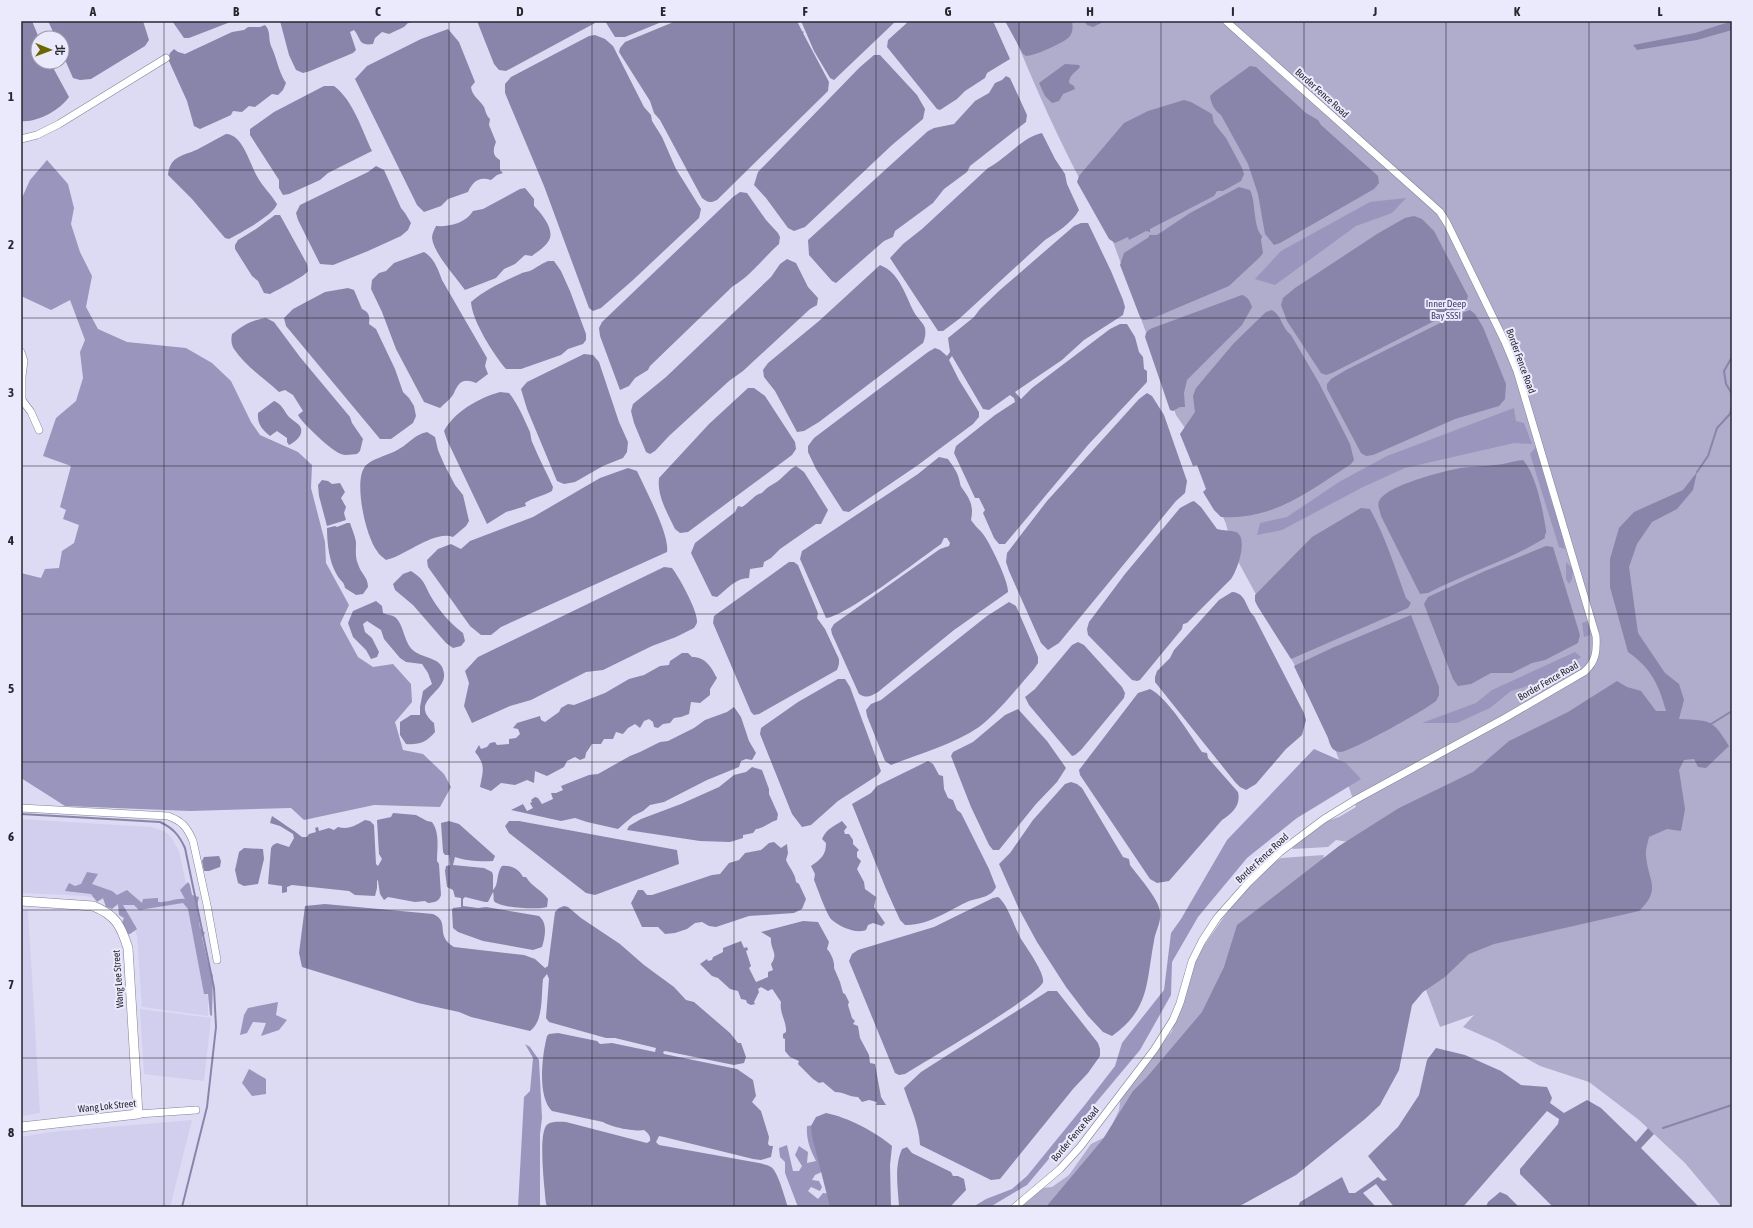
<svg xmlns="http://www.w3.org/2000/svg" width="1753" height="1228" viewBox="0 0 1753 1228" font-family="'Asap Condensed','Noto Sans TC',sans-serif">
	<rect width="100%" height="100%" fill="#dddbf3"/>
	<path fill="#d2ceed" d="M21 819 151 827 164 831 171 837 179 851 191 906 208 998V1016L142 1007 137 936 133 925 119 908 110 902 86 896 21 893Z
		M21 910H28L40 1113 21 1116Z
		M140 1009 211 1018 204 1081 144 1074Z
		M192 1120 170 1207H22L21 1204V1137L51 1132Z"/>
	<path fill="#b0accc" d="M1008 21H1732V1207H1722L1685 1163 1639 1120 1589 1082 1540 1066 1497 1042 1463 1027 1474 1015 1440 1027 1420 974 1348 842 1336 840 1328 847 1292 849 1308 827 1339 817 1356 807 1325 721 1234 554 1226 524 1187 431 1176 415 1108 228C1068 164 1037 91 1008 21Z
		M1324 855 1322 864 1226 976 1087 1207H1021L1032 1189 1052 1187 1069 1175 1091 1144 1107 1136 1119 1110 1121 1095 1172 1031 1196 957 1256 871 1281 858Z"/>
	<path fill="#9a95bc" d="M47 160 68 184 74 208 71 224 80 252 92 276 86 307 98 329 127 342 186 348 212 363 231 381 251 422 260 435 298 452 312 465 311 488 325 542 326 563 349 605 340 624 358 657 373 667 393 664 411 684 412 702 395 722 403 750 423 754 444 774 451 787 440 807 374 805 304 820 291 808 190 811 65 806 21 778V573L41 578 45 569 59 568 62 551 74 543 79 525 63 519 66 510 60 507 71 466 43 456 56 418 76 401 83 378 80 352 85 340 70 300 51 310 21 296V200L30 180Z
		M1406 198 1392 213 1356 226 1275 285 1255 279 1281 251 1370 202Z
		M1514 408 1516 421 1524 423 1532 444 1514 443 1405 468 1363 487 1282 530 1257 535 1260 523 1287 517 1339 482 1387 456Z
		M1536 447 1552 504 1556 511 1565 549 1559 547 1530 454Z
		M1566 562 1573 569 1572 579 1569 584 1566 579Z
		M1588 621 1590 635 1584 637 1582 623Z
		M1575 652 1581 657 1550 679 1511 691 1490 708 1457 723H1422L1476 703 1492 690Z
		M1314 749 1346 763 1361 779 1297 818 1247 858 1198 917 1172 962 1171 995 1140 1050 1027 1185 990 1207H973L986 1199 1012 1189 1027 1176 1084 1106 1115 1066 1122 1043 1164 990 1171 933 1181 919 1227 840Z
		M87 872 98 874 92 884 112 891 117 895 127 890 142 903 143 899 158 898V902C167 903 175 898 185 899L180 890 188 882 190 885 192 895 199 897 197 906 200 928 205 933 202 937 208 963 213 976 212 1016 210 1015 208 994H204L188 909 183 903 139 910 134 905H123L137 929 130 934H117L124 918 119 915 118 904 112 909 106 907 103 898 97 902 91 894 65 891 69 883 75 886 81 884Z
		M278 1002 276 1015 287 1020 279 1030 261 1036 266 1023 253 1022 247 1033 240 1035 244 1015 248 1008Z
		M525 1044 530 1047 539 1060 542 1118 540 1134V1207H518L524 1097 530 1091 533 1058Z
		M249 1069 266 1079V1094L252 1096 242 1083Z
		M816 1125 824 1171 815 1175 812 1180 819 1181 822 1187 820 1191 811 1187 808 1191 818 1199 823 1193 831 1194V1207H798L785 1173V1162L780 1157 779 1148 787 1145 793 1171H799L802 1166 795 1155 799 1146 808 1152 807 1163 816 1161C810 1149 806 1139 807 1126Z"/>
	<path fill="#8984aa" d="M21 21H32L39 38H38V62H50L69 97C60 110 37 123 21 121Z
		M48 21H143L149 40 145 46 91 79 80 80 73 78 62 53V38H56Z
		M172 21H233L189 38H184Z
		M280 21H417L408 23 404 27 389 34 382 32 375 38 373 44C358 46 362 40 354 30L350 32 356 50 353 53 310 71 303 73 296 70 289 55Z
		M477 21H595V23L506 71 499 70 494 64Z
		M605 21H664L625 37H615Z
		M676 21H797L802 31 804 32 803 33 829 82 828 91 717 200C711 203 708 203 702 198L660 120 654 113 650 101 619 52 620 48 625 42Z
		M801 21H896L834 80 830 78 814 51Z
		M909 21H993L1010 59 987 73 985 78 965 91 957 99 940 110 937 109 887 47 888 40Z
		M1005 21H1072C1073 27 1073 34 1068 38 1061 44 1034 56 1026 56L1023 54Z
		M1084 21H1105L1093 27 1087 25Z
		M1732 21V30L1697 40 1637 50 1633 45 1695 33Z
		M265 25C271 31 268 38 271 46 277 58 278 71 286 83L283 90 278 95 272 94 255 107 249 106 242 112 233 111 231 115 200 129 194 126 187 101 168 59 170 53 174 49 178 52 185 54 232 32 244 30 248 27H260Z
		M448 29 459 42 475 82 471 87C472 96 480 100 484 107 486 112 486 115 490 119L489 125 496 142C493 149 492 156 500 160V170L503 173 497 175 491 180C479 176 473 181 468 192L448 199 441 206 424 212 417 205 355 79 367 66 421 39Z
		M595 35 605 39 613 46 644 107 651 115 652 121 662 137 676 169 701 209 699 218 633 280 601 308 593 311 589 308 544 186 505 93V84L511 77 589 36Z
		M874 55H880L917 95 925 109 923 119 892 145 805 227 794 231 788 228 766 198 754 185 758 172 859 68Z
		M1065 64 1079 65 1080 67C1075 73 1069 75 1069 83L1074 86 1075 89 1063 94 1059 101 1052 103 1045 96 1039 83Z
		M1250 66 1256 67 1306 113 1318 120 1321 125 1378 176 1379 183 1374 189 1280 243 1274 245 1265 234 1258 194 1248 164 1221 115C1215 111 1211 104 1210 96L1214 92Z
		M1006 76 1010 78 1027 115 1026 122 970 166 967 172 944 189 933 203 895 231 893 237 884 241 836 283 832 281 809 255 808 240 928 131 934 128 954 124 975 101 989 93 995 83 1002 80Z
		M324 86H334C353 100 362 130 372 151L328 173 320 180 289 194 283 195 279 188V180L250 135V129L274 112Z
		M1184 100 1191 102 1212 114 1214 123 1226 138 1242 168 1244 174 1241 181 1223 191H1217L1214 196 1150 229V232L1146 231 1129 240 1128 237 1115 243 1109 239 1077 182 1079 176 1124 123 1148 111Z
		M1042 133 1055 159 1065 174 1067 184 1079 210C1072 223 1057 232 1045 240L959 319 943 331H938L890 258 903 244 922 229 988 168C1007 158 1021 138 1042 133Z
		M226 134C243 134 250 165 258 178 263 187 271 194 277 204 274 215 240 233 229 239L225 238 192 199 168 175C170 154 186 156 200 148 209 143 217 139 226 134Z
		M376 166 384 170 401 208 405 213 411 223 408 230 401 236 368 251 333 265 320 264 298 220 296 213 300 205 368 172Z
		M1239 187 1250 190C1256 202 1253 227 1262 236L1261 240 1263 253 1260 257 1229 286 1151 319 1143 320 1140 317 1120 265 1124 253 1149 237V235H1157L1190 213Z
		M525 188 534 199V206C541 213 553 227 550 238 548 245 537 252 532 256L525 255 515 264 504 269 496 278 465 290C456 277 434 254 432 238 432 234 434 230 436 226 449 227 466 223 473 211L483 209 520 189Z
		M740 192 747 193 766 220 778 233 780 237 779 244C764 257 750 277 733 286L650 366 648 370 635 378 629 386 620 390 600 336 599 328 602 322 733 197Z
		M275 215H280L307 264 308 271C304 277 279 289 270 294L264 293 258 281 252 276 235 249V245L238 240 256 229Z
		M1414 216 1422 219 1434 231 1468 296 1466 302 1456 310 1332 373 1326 375 1321 373 1287 321 1281 305 1283 298 1295 288 1377 234 1405 218Z
		M1081 223H1088L1111 271 1123 300 1125 307 1123 315 1084 340 1062 360 1015 392 1021 399 1032 388 1110 329 1120 324H1127L1135 337 1139 352 1143 357 1144 369 1147 371V382L1088 445 1005 544H999L994 538 983 513 985 510 979 498H975L954 453 956 446 995 415 1015 402 1014 398 1010 395 989 410 983 409 952 356 949 360 959 380 979 412V417L973 424 918 465 849 512 843 511 816 469 808 452V446L814 438 928 352 935 348 940 350 947 356 950 352 948 338 974 317 980 309 1000 290 1074 226Z
		M424 252C434 258 438 269 442 280L487 358 485 366 488 374 476 383C463 378 459 382 454 393 451 399 444 404 440 408L424 402 396 349 382 312 371 289 372 280 379 273 386 271 394 263Z
		M787 259 796 263 808 287 818 298 817 305 810 309 743 371 729 381 669 436 655 451 650 454 646 452 634 423 631 411 633 404 666 377 771 277 780 264Z
		M548 261H554L561 271 570 291 586 334V340L583 344 568 349 561 355 521 369H506C494 355 472 321 471 302 486 289 502 282 520 274 523 272 528 272 532 270 537 267 541 264 548 261Z
		M880 265C900 273 905 295 914 312 917 318 923 322 925 328 926 334 925 338 923 343L819 422 804 431 797 432 775 391 764 377 763 370 768 363 819 321Z
		M348 288 354 290 362 309C369 312 370 316 369 324L376 329 395 369 403 392 409 398 414 406 416 416 413 423 391 439H380L286 326 284 318 293 309 325 292Z
		M1242 295C1248 297 1250 301 1252 307L1242 325 1187 380 1184 393 1185 407H1180L1173 411 1170 410 1145 337 1146 333 1150 329Z
		M1272 310C1283 317 1281 327 1291 335L1319 383 1350 444 1354 460 1351 464C1309 491 1274 520 1221 517L1214 510 1203 492 1206 489 1197 465 1193 466 1180 434 1195 412 1193 396 1196 388 1234 343 1266 312Z
		M1470 310 1475 314 1483 327 1506 384 1505 399 1499 406 1455 419 1373 455 1366 456 1361 453 1327 389V384L1331 379 1346 370 1456 315Z
		M266 318 274 322 300 357 350 417 352 423 363 439 360 451 357 454C352 454 346 456 341 454 333 452 302 423 298 415L303 411 293 395 285 390 279 392C265 379 245 366 234 349 231 344 231 339 232 334 243 325 252 320 266 318Z
		M584 354 593 355 599 362 619 422 628 442 627 452 623 458 603 466 575 482 564 484 557 481 527 409 521 389 527 382Z
		M748 388H754L765 396 795 442 796 449 792 455 688 532 680 533 675 529C667 512 657 496 659 478L709 424Z
		M500 392 509 393C518 404 524 419 530 432 531 436 531 441 533 444 539 459 547 473 553 487L552 491C543 496 534 497 525 503L526 506 506 512 487 524 447 440 444 431C455 411 479 398 500 392Z
		M1147 393 1152 396 1164 415 1187 481 1185 493 1176 501 1059 643 1048 650 1041 643 1009 571 1006 562 1007 553 1047 501 1139 399Z
		M274 401C282 404 284 411 289 417 292 420 296 422 299 425 306 433 296 442 289 445L287 442V438L277 431 270 436C262 429 257 424 258 413Z
		M427 432 435 437 438 450 444 464 455 485 463 495 469 521 466 526 453 537C434 530 405 556 386 560 383 557 379 555 377 551 366 537 354 484 364 468 369 459 390 455 399 449 411 442 414 435 427 432Z
		M939 457 948 459C952 465 957 471 959 479 960 482 960 486 962 488 970 499 974 506 971 520 975 526 979 529 983 534 990 543 1009 582 1008 592L954 630 878 692C871 696 867 699 859 694L832 634 831 629 834 624 940 549 949 546 950 543 947 538H944L941 544C921 558 845 617 826 618L800 559 802 551 918 474Z
		M1523 460C1536 474 1543 511 1546 530 1547 534 1544 534 1545 538 1508 561 1466 573 1428 593L1420 594 1381 516C1380 511 1377 505 1379 501 1386 486 1440 472 1456 469 1468 466 1483 467 1496 465 1505 464 1514 461 1523 460Z
		M796 466 804 472 828 510 821 524H816L780 549 771 558 764 562 763 567 750 569 749 578C736 578 727 589 717 597L712 596 691 553 695 543 735 512 738 506 742 507C749 503 755 494 762 493 767 487 772 485 778 481 785 476 788 470 796 466Z
		M628 468 637 471C645 489 670 535 667 552L501 627 491 635H481L470 626 428 567 427 560 438 549 451 544 461 549 470 541 533 517 600 478Z
		M1697 472 1693 490 1677 509 1652 522 1637 544 1629 567 1638 633 1665 673 1679 684 1684 700 1679 719C1710 721 1712 718 1729 746L1706 768 1698 767 1694 759 1684 760 1679 770 1685 809 1681 831 1667 829 1649 837C1648 843 1645 850 1646 856 1648 881 1662 889 1639 911L1494 944 1469 954 1445 977 1423 992 1412 1005 1399 1070 1380 1105 1365 1119 1296 1175 1238 1207H1046L1103 1139 1133 1091 1147 1077 1202 1012 1224 967 1237 925 1339 846 1399 808 1473 772 1509 741 1568 712 1617 681 1627 687 1641 691 1656 711H1666C1659 685 1651 668 1628 652L1610 587V559L1619 528 1634 512 1683 490Z
		M322 480 328 481 332 484 340 483 345 492 341 498 346 507 344 513 346 520 327 526 319 496 318 485Z
		M1194 501 1201 507 1217 529C1223 531 1230 530 1236 532 1249 538 1237 571 1231 579L1187 623 1183 624 1182 629 1140 680 1137 681 1132 680 1088 635 1087 629 1089 622 1125 574 1180 508 1191 502Z
		M1361 508 1370 509C1386 538 1395 568 1406 598L1411 603 1408 608 1291 659 1258 607 1255 601V595L1312 537Z
		M347 523H350C352 529 355 536 356 542 356 550 355 557 358 564 361 574 368 577 368 587L363 594 356 595 345 588C344 581 340 581 337 575 329 562 327 543 327 528L335 526 337 527Z
		M1546 546 1553 547 1580 635 1578 643 1545 660 1532 663 1512 673H1491L1471 684 1458 686 1453 679 1424 604 1428 597 1485 571Z
		M789 562H794L798 565 818 613 817 618 825 629 839 659V664L837 670 759 714 754 715 751 712 713 623 714 616Z
		M664 567 672 568C679 577 698 611 697 622 697 624 695 626 694 628L676 637 652 646 603 670 586 672 531 700 510 706 472 723 464 706 469 683 465 671 478 657Z
		M411 571C424 580 423 581 430 595 438 609 449 623 463 633L465 641 461 646 453 648 446 643 413 605 395 590 393 584 403 574Z
		M1232 592C1247 593 1245 608 1254 616L1304 713 1306 720 1302 735 1286 749 1256 784 1246 790 1240 787 1235 782 1155 682V677L1157 671 1170 658 1174 650 1219 600Z
		M376 601 382 606 383 613C387 615 392 615 395 617 404 624 404 644 414 651 424 659 443 657 444 674 446 693 408 701 434 723L435 732C427 742 419 745 406 744L400 735V722L411 715H420V707L423 691 432 684 428 673 422 664 406 662 400 658 384 639 381 630 367 621 363 624 365 632 372 638 379 652 377 657 371 659 366 650 353 637 348 623 353 611Z
		M1009 602 1016 606 1038 657V663L1034 669C1017 688 1000 711 979 727 954 744 919 754 891 765L885 761 867 716 866 710 871 704 881 700 987 616Z
		M1411 615 1439 687V695L1436 701C1425 710 1354 750 1341 752 1332 752 1330 745 1328 738L1294 666 1332 648Z
		M1078 642 1084 645 1122 687 1125 693 1124 698 1081 750 1075 755 1072 756 1029 705 1025 697 1035 689 1072 645Z
		M682 653H688L692 657C706 657 711 667 717 678L710 689V695L700 703 691 702 689 714 681 717 674 718 670 723 663 724 658 728 654 727 653 722 649 719 644 721 640 728 635 724 628 728 623 734 616 732 613 739H604L601 744H592L586 753 585 758 580 760 575 757 567 761 564 767 547 776 535 771 534 783 527 780 515 785 501 783 491 791 480 787C483 771 486 765 475 752L479 745 481 749 487 747 490 743 495 742 497 745 509 744V739L516 738 520 734 518 729 513 728 517 723 540 716 541 720 545 722 559 712 561 708 568 704 574 705 605 693 629 679 644 675 660 666 669 665 670 661Z
		M838 679H845L850 687 881 771 878 775 838 801 811 825 802 827 792 814 760 734 761 728 798 702Z
		M1150 689C1168 698 1190 735 1202 752L1207 753 1208 758 1238 792C1241 805 1233 813 1222 820L1169 881 1157 883 1150 879 1080 775 1079 770 1138 693Z
		M734 707 741 717 749 741 756 753 752 760 746 759 741 761 739 767 707 780 664 802 650 805 643 811 633 816 618 829 587 822 575 818 561 821 511 810 523 804 527 811 533 808 530 803 532 802 531 800 535 797 538 798 542 804 553 799 551 793H556L563 790 561 786 589 775 598 774 630 756 640 752 660 742 668 741 694 728 705 720 727 712Z
		M1018 709 1047 741 1066 768 1057 782 1036 804 999 850H993L989 845 971 807 951 756 953 752 973 742 1005 715Z
		M928 761 933 764 939 775 943 776 944 789 948 798 953 800 957 810 961 813 989 869 996 887C992 897 978 898 969 901 949 910 928 926 905 925L900 920 886 889 852 804 871 793 877 786Z
		M752 767 762 770 769 789V794L778 814 777 820C769 822 765 828 756 829L753 833 743 835V838L730 842 700 841 627 830 629 826 641 819 681 804 719 787 734 775 746 772Z
		M1071 782 1077 784 1082 788 1123 857 1129 859 1130 865C1138 876 1158 898 1160 911 1162 921 1155 932 1154 941 1146 983 1150 1009 1112 1036L1103 1032 1088 1016 1066 987 1037 942 1019 909 999 864 1010 853 1033 820 1065 784Z
		M393 813 416 815 427 821 432 822C440 833 437 848 437 861L439 864 441 895C439 902 435 902 428 903L425 901 415 902 388 897 384 900 380 894 378 881 377 880V888L375 896 355 895 349 891 292 885 287 887V892L282 893V886L268 884 271 848 273 845 277 843 289 847 294 838 293 834 280 826 270 823 272 816C282 823 292 829 302 837H307L309 834 316 832 315 828 318 827 319 831 329 828 334 830 338 827C349 830 356 825 365 820L370 821 374 825 376 864 378 866 382 859 379 854 377 820 391 817Z
		M449 821 459 824 495 856 493 861C482 862 466 861 455 857L453 865 484 868 492 872 493 875V890C499 885 496 873 502 866 511 865 519 869 523 877H526C532 887 542 890 548 899L547 907C539 910 499 908 494 901 493 898 494 894 493 892L488 902H485L465 897 463 899V906L478 908 486 907 539 916C548 923 545 937 542 947L533 950 483 941 458 932 453 928 452 910 453 908 461 907V898L455 897 453 890 447 887 445 871 446 866 450 865 449 855H445L443 852 441 823Z
		M509 821H519L677 850 679 864 595 895 586 893 509 833 505 826Z
		M842 821 847 827 844 831 845 834H849L853 840V844L859 850 857 852V857L861 861 857 869 864 882 865 889 876 897 874 907 885 923 882 926 873 923 868 925 866 930C856 934 840 927 832 920 827 916 817 887 814 880L815 874 811 866C821 859 826 855 826 843L822 839C827 828 833 827 842 821Z
		M774 842 781 848 787 844 788 853 786 860C790 869 795 873 796 882L799 884 806 899 802 909 794 913 749 916 716 927 709 926 702 922 695 923 687 929 675 933 665 934 658 927H642L631 903 638 890H643L647 895H652L712 875 720 874 729 863 739 860 745 853 761 850 769 843Z
		M244 848 263 849 264 859 258 884 244 886 238 883 235 870 239 852Z
		M219 856 221 861 220 867 209 871H204L202 861 204 857Z
		M998 897C1007 903 1015 928 1021 939 1026 947 1045 973 1043 982 1041 994 924 1062 905 1074L899 1075 895 1073 849 961 852 954 858 950 934 927 993 898Z
		M325 904 433 914C451 922 434 935 454 947L524 955 535 959 545 968 548 966 555 912 559 908 564 906 568 907 581 918 620 944 644 965 674 987 686 1000 694 1002 730 1033 738 1043H741L746 1057 744 1063 734 1065 665 1051 663 1052 664 1054 737 1069 753 1080 756 1096 752 1102 761 1111 769 1137 768 1144 770 1146H773L771 1157 761 1160 753 1159 664 1137 659 1136 656 1142 659 1145 759 1163C763 1164 768 1165 771 1167 778 1171 785 1199 788 1207H548L546 1204C545 1191 537 1130 548 1124 553 1121 560 1122 566 1122L647 1143 650 1141C651 1136 648 1133 644 1130 636 1132 610 1127 603 1122L552 1111C537 1096 542 1056 547 1036L549 1034 558 1033 597 1041 600 1044 612 1043 655 1052 656 1048 615 1038H606L549 1022 546 1018 549 979 547 974 543 979C541 995 544 1021 530 1031L471 1017 459 1012 418 1003 302 967 299 953 305 906Z
		M803 921 818 922 829 942 827 949C831 953 835 962 834 968L840 982 843 993 845 994 849 1002 848 1005 852 1018 855 1021 853 1024 858 1026 860 1038 869 1055 870 1063 875 1064 881 1097 886 1105H876L877 1102 869 1100 862 1102 858 1097C849 1097 844 1092 835 1092L823 1082 819 1083 813 1079 798 1064 799 1061 790 1057 785 1051V1039L783 1038V1034L786 1032C787 1022 779 1013 781 1002L773 990 772 989 768 991 761 987 758 989 759 992 754 1002 755 1004 751 1005 747 1003 746 1000 741 999 738 991 730 989 718 978 712 976 700 964 707 959 708 961 712 960 713 957 723 952V948L741 941 744 948 747 947 748 950 746 951 751 966 749 968 756 982 768 977V972L773 970 771 964C779 953 770 950 771 938L761 932Z
		M1048 991H1057L1098 1043 1100 1049V1056L1088 1073 1073 1089 1000 1179 991 1180 920 1145C919 1124 910 1107 904 1088L921 1072Z
		M1436 1048 1465 1055 1501 1071 1521 1085 1547 1087 1552 1098 1550 1103 1564 1113 1587 1100 1601 1108 1636 1142 1648 1128 1654 1134 1641 1148 1699 1207H1553L1520 1174V1169L1558 1124 1559 1119 1547 1111 1463 1207H1394L1376 1184 1363 1193 1376 1207H1298L1300 1202 1342 1177 1349 1193H1355L1378 1177 1383 1181 1387 1180 1368 1156 1398 1127 1419 1095 1427 1060Z
		M826 1113C847 1117 876 1132 892 1146L890 1165 891 1207H830L812 1136 811 1126 816 1117Z
		M907 1147 912 1153 951 1172 953 1176H958L964 1179 966 1190 950 1207H899C898 1188 894 1167 902 1149Z
		M1500 1192 1507 1195 1519 1207H1486L1488 1202Z"/>
	<g fill="none" stroke-linecap="round" stroke-linejoin="round">
		<path stroke="#8984aa" stroke-width="2" d="M1732 357 1724 371 1726 384 1732 394
			M1697 472 1708 456 1717 428 1730 414 1732 405
			M1711 724 1732 711
			M21 814 160 822C173 828 179 835 185 848L214 988 216 1027 207 1107 182 1207
			M1663 1128 1732 1105"/>
		<g stroke="#838096" stroke-width="8">
			<path id="minor" d="M21 139 37 135 59 124 166 58
				M21 352 24 361 22 376V400L31 412 39 430
				M21 808 168 816C182 821 187 827 193 841L207 905 217 960
				M138 1114 196 1110
				M1015 1207 1060 1169 1080 1147 1154 1050 1173 1020 1180 1003 1192 961 1202 941 1217 918 1248 883 1280 852 1324 819 1355 800 1505 718 1584 672C1596 662 1597 651 1596 636L1517 371 1505 342 1447 223 1440 212 1429 202 1226 21"/>
		</g>
		<g stroke="#838096" stroke-width="10">
			<path id="tertiary" d="M21 901 93 906C116 915 121 926 128 948L138 1114 21 1127"/>
		</g>
		<use href="#minor" stroke="#fff" stroke-width="7"/>
		<use href="#tertiary" stroke="#fff" stroke-width="9"/>
	</g>
	<path fill="none" stroke="#27262f" stroke-width="1" stroke-opacity="0.55" d="M164 21V1207M307 21V1207M449 21V1207M592 21V1207M734 21V1207M876 21V1207M1019 21V1207M1161 21V1207M1304 21V1207M1446 21V1207M1589 21V1207M21 170H1732M21 318H1732M21 466H1732M21 614H1732M21 762H1732M21 910H1732M21 1058H1732"/>
	<g text-anchor="middle" dominant-baseline="central" stroke-width="4" stroke-linejoin="round" paint-order="stroke">
		<g font-size="10" fill="#27262f" stroke="#ebe9fc">
			<text transform="translate(1322 93) rotate(42)">Border Fence Road</text>
			<text transform="translate(1521 361) rotate(70)">Border Fence Road</text>
			<text transform="translate(1548 681) rotate(-30)">Border Fence Road</text>
			<text transform="translate(1262 858) rotate(-43)">Border Fence Road</text>
			<text transform="translate(118 979) rotate(-94)">Wang Lee Street</text>
			<text transform="translate(107 1106) rotate(-6)">Wang Lok Street</text>
			<text transform="translate(1075 1134) rotate(-50)">Border Fence Road</text>
		</g>
		<g font-size="10" fill="#453b6f" stroke="#ebe9fc">
			<text x="1446" y="303">Inner Deep<tspan x="1446" dy="12">Bay SSSI</tspan></text>
		</g>
	</g>
	<rect width="1753" height="1228" fill="none" stroke="#ebe9fc" stroke-width="44"/>
	<g transform="translate(50 50) rotate(91)"><circle r="19" fill="#ebe9fc" stroke="#9d9baa"/>
	<path d="M0-3L7 15L0 10L-7 15Z" fill="#6a6700"/>
	<text y="-6" font-size="11" font-weight="bold" text-anchor="middle" fill="#27262f">北</text>
	</g>
	<rect x="22" y="22" width="1709" height="1184" fill="none" stroke="#27262f" stroke-width="1.5"/>
	<g font-size="13" text-anchor="middle" font-weight="bold" fill="#27262f">
		<text x="93" y="16">A</text>
		<text x="236" y="16">B</text>
		<text x="378" y="16">C</text>
		<text x="520" y="16">D</text>
		<text x="663" y="16">E</text>
		<text x="805" y="16">F</text>
		<text x="948" y="16">G</text>
		<text x="1090" y="16">H</text>
		<text x="1233" y="16">I</text>
		<text x="1375" y="16">J</text>
		<text x="1517" y="16">K</text>
		<text x="1660" y="16">L</text>
		<text x="11" y="101">1</text>
		<text x="11" y="249">2</text>
		<text x="11" y="397">3</text>
		<text x="11" y="545">4</text>
		<text x="11" y="693">5</text>
		<text x="11" y="841">6</text>
		<text x="11" y="989">7</text>
		<text x="11" y="1137">8</text>
	</g>
</svg>
